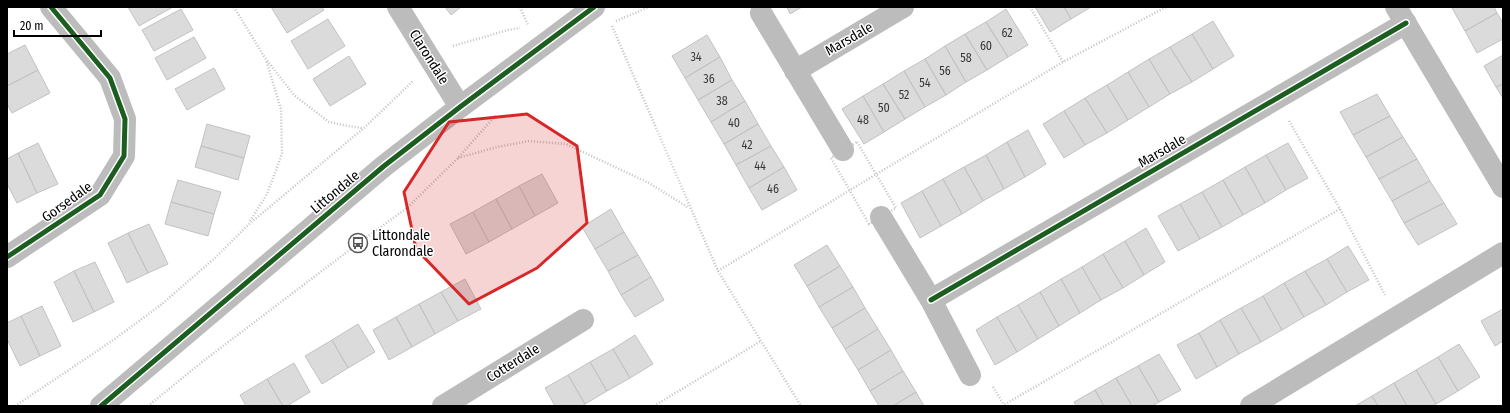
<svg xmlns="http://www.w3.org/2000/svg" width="1510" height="413" viewBox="0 0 1510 413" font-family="'Fira Sans Condensed',sans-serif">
	<rect width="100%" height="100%" fill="#fff"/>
	<path fill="#dbdbdb" stroke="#c2c2c2" d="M128 7H173L139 26Z
		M271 7H322L324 10 287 33Z
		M445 7H461L451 15Z
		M787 7H802L790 14Z
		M1035 7H1064L1071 19 1050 32Z
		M1064 7H1091L1071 19Z
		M1455 7H1494L1497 13 1465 31 1452 8Z
		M181 9 193 30 154 51 142 30Z
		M1006 9 1028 45 1008 57 986 22Z
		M1497 13 1503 23V39L1477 53 1465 31Z
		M328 19 345 46 308 69 291 41Z
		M1213 21 1234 56 1213 69 1192 34Z
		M986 22 1008 57 987 70 965 34Z
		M965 34 987 70 966 82 945 46Z
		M1192 34 1213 69 1192 82 1170 47Z
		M707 35 720 57 685 78 672 56Z
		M194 37 206 58 167 80 155 58Z
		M25 45 38 70 7 86V54Z
		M945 46 966 82 946 95 925 59Z
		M1170 47 1192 82 1170 94 1149 59Z
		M1503 55V84L1496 87 1484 66Z
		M349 56 366 84 330 106 313 79Z
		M720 57 732 80 698 100 685 78Z
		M925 59 946 95 925 107 904 71Z
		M1149 59 1170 94 1149 107 1128 72Z
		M214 68 225 89 187 110 175 89Z
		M38 70 50 93 12 113 7 104V86Z
		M904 71 925 107 905 119 883 84Z
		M1128 72 1149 107 1128 120 1107 85Z
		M732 80 745 101 711 122 698 100Z
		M883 84 905 119 884 132 863 96Z
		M1503 84V98L1496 87Z
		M1107 85 1128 120 1107 133 1085 98Z
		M1377 94 1390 116 1353 135 1340 112Z
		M863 96 884 132 864 144 842 109Z
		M1085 98 1107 133 1085 145 1064 111Z
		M745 101 758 124 724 144 711 122Z
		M1064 111 1085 145 1064 158 1043 124Z
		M1390 116 1403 137 1366 157 1353 135Z
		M207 124 250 136 244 158 201 146Z
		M758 124 771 146 736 165 724 144Z
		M1028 130 1046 164 1025 177 1007 142Z
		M1403 137 1417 159 1379 179 1366 157Z
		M1007 142 1025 177 1004 189 986 155Z
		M38 143 58 184 37 193 18 153Z
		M1288 143 1308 178 1286 190 1266 155Z
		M201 146 244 158 238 180 195 167Z
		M771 146 784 167 749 188 736 165Z
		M18 153 37 193 17 203 7 184V159Z
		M986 155 1004 189 983 201 964 167Z
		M1266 155 1286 190 1265 203 1245 167Z
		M1417 159 1430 181 1392 201 1379 179Z
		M784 167 797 190 762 210 749 188Z
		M964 167 983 201 962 214 943 179Z
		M1245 167 1265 203 1243 215 1223 180Z
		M542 174 558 203 535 216 519 186Z
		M943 179 962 214 941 226 922 191Z
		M178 180 221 192 214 214 171 202Z
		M1223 180 1243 215 1222 227 1202 192Z
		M1430 181 1444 203 1404 223 1392 201Z
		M519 186 535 216 512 229 496 199Z
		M922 191 941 226 920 238 901 203Z
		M1202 192 1222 227 1200 239 1180 204Z
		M496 199 512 229 489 242 473 212Z
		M171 202 214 214 208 236 165 224Z
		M1444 203 1457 224 1418 245 1404 223Z
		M1180 204 1200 239 1178 251 1158 216Z
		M611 209 624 232 595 249 582 227Z
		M473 212 489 242 466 254 450 224Z
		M149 224 168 264 148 273 128 233Z
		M1146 228 1165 262 1144 275 1125 241Z
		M624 232 638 255 608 271 595 249Z
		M128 233 148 273 127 283 108 243Z
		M1125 241 1144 275 1123 288 1103 254Z
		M827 245 840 266 807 286 794 265Z
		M1348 246 1369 280 1347 292 1327 259Z
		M1103 254 1123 288 1101 300 1082 267Z
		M638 255 651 277 621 295 608 271Z
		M1327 259 1347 292 1326 305 1305 271Z
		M95 262 114 302 94 312 74 271Z
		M840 266 853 287 819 307 807 286Z
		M1082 267 1101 300 1080 313 1061 279Z
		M74 271 94 312 73 322 54 282Z
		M1305 271 1326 305 1304 317 1284 283Z
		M651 277 664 300 635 317 621 295Z
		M465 279 481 309 458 321 441 292Z
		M1061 279 1080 313 1059 326 1040 292Z
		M1284 283 1304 317 1282 330 1263 296Z
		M853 287 865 308 832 328 819 307Z
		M441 292 458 321 435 334 419 304Z
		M1040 292 1059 326 1038 339 1018 305Z
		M1263 296 1282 330 1261 342 1241 308Z
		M419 304 435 334 412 347 396 317Z
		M1018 305 1038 339 1017 352 997 317Z
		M42 306 61 346 40 356 21 316Z
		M865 308 878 329 845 349 832 328Z
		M1241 308 1261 342 1239 354 1220 320Z
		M1503 309V341L1495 346 1481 321Z
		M21 316 40 356 20 366 7 339V323Z
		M396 317 412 347 389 360 373 330Z
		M997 317 1017 352 995 365 976 330Z
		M1220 320 1239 354 1217 367 1199 333Z
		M358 324 375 352 348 368 332 340Z
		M878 329 891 350 858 370 845 349Z
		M1199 333 1217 367 1196 379 1177 345Z
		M635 335 653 364 630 378 613 349Z
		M332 340 348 368 322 384 305 356Z
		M1459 344 1480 377 1458 391 1438 357Z
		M613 349 630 378 607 391 590 362Z
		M891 350 903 371 870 391 858 370Z
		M1159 354 1181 390 1159 402 1138 366Z
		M1438 357 1458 391 1436 404 1416 370Z
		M590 362 607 391 585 404 568 375Z
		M294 363 310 392 287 406H283L267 379Z
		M1138 366 1159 402 1152 406H1132L1116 378Z
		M1416 370 1436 404 1432 406H1407L1394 383Z
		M903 371 916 392 893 406H879L870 391Z
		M568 375 585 404 582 406H555L545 388Z
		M1116 378 1132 406H1104L1095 390Z
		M267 379 283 406H246L240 395Z
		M1394 383 1407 406H1378L1372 396Z
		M1095 390 1104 406H1076L1074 402Z
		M916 392 924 406H893Z
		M1372 396 1378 406H1355Z"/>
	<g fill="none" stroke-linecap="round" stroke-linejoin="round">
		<path stroke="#c2c2c2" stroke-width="2.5" stroke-dasharray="1 2" stroke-linecap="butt" d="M234 7 265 58 294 95 329 122 348 126 363 128
			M520 7 528 25
			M1030 7 1063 62
			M616 21 649 7
			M612 26 718 271 801 406
			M453 46 508 30 520 28
			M1289 121 1340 209 1385 295
			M857 142 896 208 869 224 831 158Z
			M458 158 497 147 529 141 566 144 649 183 689 208
			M250 221 267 194 282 154 281 109 266 60
			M718 271 850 190 1063 62 1166 7
			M993 387 1004 405
			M15 406 112 341 162 304 216 257 248 225 364 128 413 81
			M148 406 202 362 364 239 407 208 458 158 496 115
			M654 406 761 341
			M1002 406 1340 209"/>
		<path stroke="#bcbcbc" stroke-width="22" d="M398 7 460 107
			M1396 7 1503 187
			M761 13 843 150
			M795 71 903 7
			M881 217 931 300 970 375
			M7 257 100 195 124 156 125 119 110 78 51 7
			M931 300 1406 23
			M101 406 384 166 460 107 594 7
			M443 406 583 320
			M1251 406 1503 253"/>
		<g stroke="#fff" stroke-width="8">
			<path id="cycleway" d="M7 257 100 195 124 156 125 119 110 78 51 7
				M931 300 1406 23
				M101 406 384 166 460 107 594 7"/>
		</g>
		<use href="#cycleway" stroke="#1b5e20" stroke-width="5"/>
	</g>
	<path fill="#d62828" fill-opacity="0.2" stroke="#d62828" stroke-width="3" stroke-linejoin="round" d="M527 114 577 146 587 223 537 268 469 304 416 249 404 192 449 122Z"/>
	<defs>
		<g id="bus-ring" transform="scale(1)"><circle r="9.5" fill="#fff" stroke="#595959" stroke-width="1.5"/><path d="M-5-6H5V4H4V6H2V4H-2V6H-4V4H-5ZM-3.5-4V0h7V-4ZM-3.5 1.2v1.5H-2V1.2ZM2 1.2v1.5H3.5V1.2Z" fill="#595959"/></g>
	</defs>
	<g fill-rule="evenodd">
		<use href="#bus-ring" x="358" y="243"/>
	</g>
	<g text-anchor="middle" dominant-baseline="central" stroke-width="3" stroke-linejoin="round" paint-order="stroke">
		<g font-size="12" fill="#373737">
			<text x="1007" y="33">62</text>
			<text x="986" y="46">60</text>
			<text x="696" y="57">34</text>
			<text x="966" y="58">58</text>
			<text x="945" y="71">56</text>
			<text x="709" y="79">36</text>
			<text x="925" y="83">54</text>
			<text x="904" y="95">52</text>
			<text x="722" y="101">38</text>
			<text x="884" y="108">50</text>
			<text x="863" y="120">48</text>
			<text x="734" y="123">40</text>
			<text x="747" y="145">42</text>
			<text x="760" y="166">44</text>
			<text x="773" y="189">46</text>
		</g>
		<g font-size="14" fill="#000" stroke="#fff">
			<text transform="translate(849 39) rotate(-30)">Marsdale</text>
			<text transform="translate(429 57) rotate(58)">Clarondale</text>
			<text transform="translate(1162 151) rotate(-30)">Marsdale</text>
			<text transform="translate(335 192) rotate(-40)">Littondale</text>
			<text transform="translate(67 202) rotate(-36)">Gorsedale</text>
			<text transform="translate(513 363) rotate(-32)">Cotterdale</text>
		</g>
		<g font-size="14" fill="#000" stroke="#fff" text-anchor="start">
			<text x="372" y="235">Littondale<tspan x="372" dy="16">Clarondale</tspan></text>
		</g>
	</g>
	<rect width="1510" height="413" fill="none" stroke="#000000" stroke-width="16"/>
	<path d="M14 30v6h87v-6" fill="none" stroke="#000000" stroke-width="2"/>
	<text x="20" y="30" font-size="12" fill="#000000" stroke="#ffffff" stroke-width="3" paint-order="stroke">20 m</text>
</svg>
